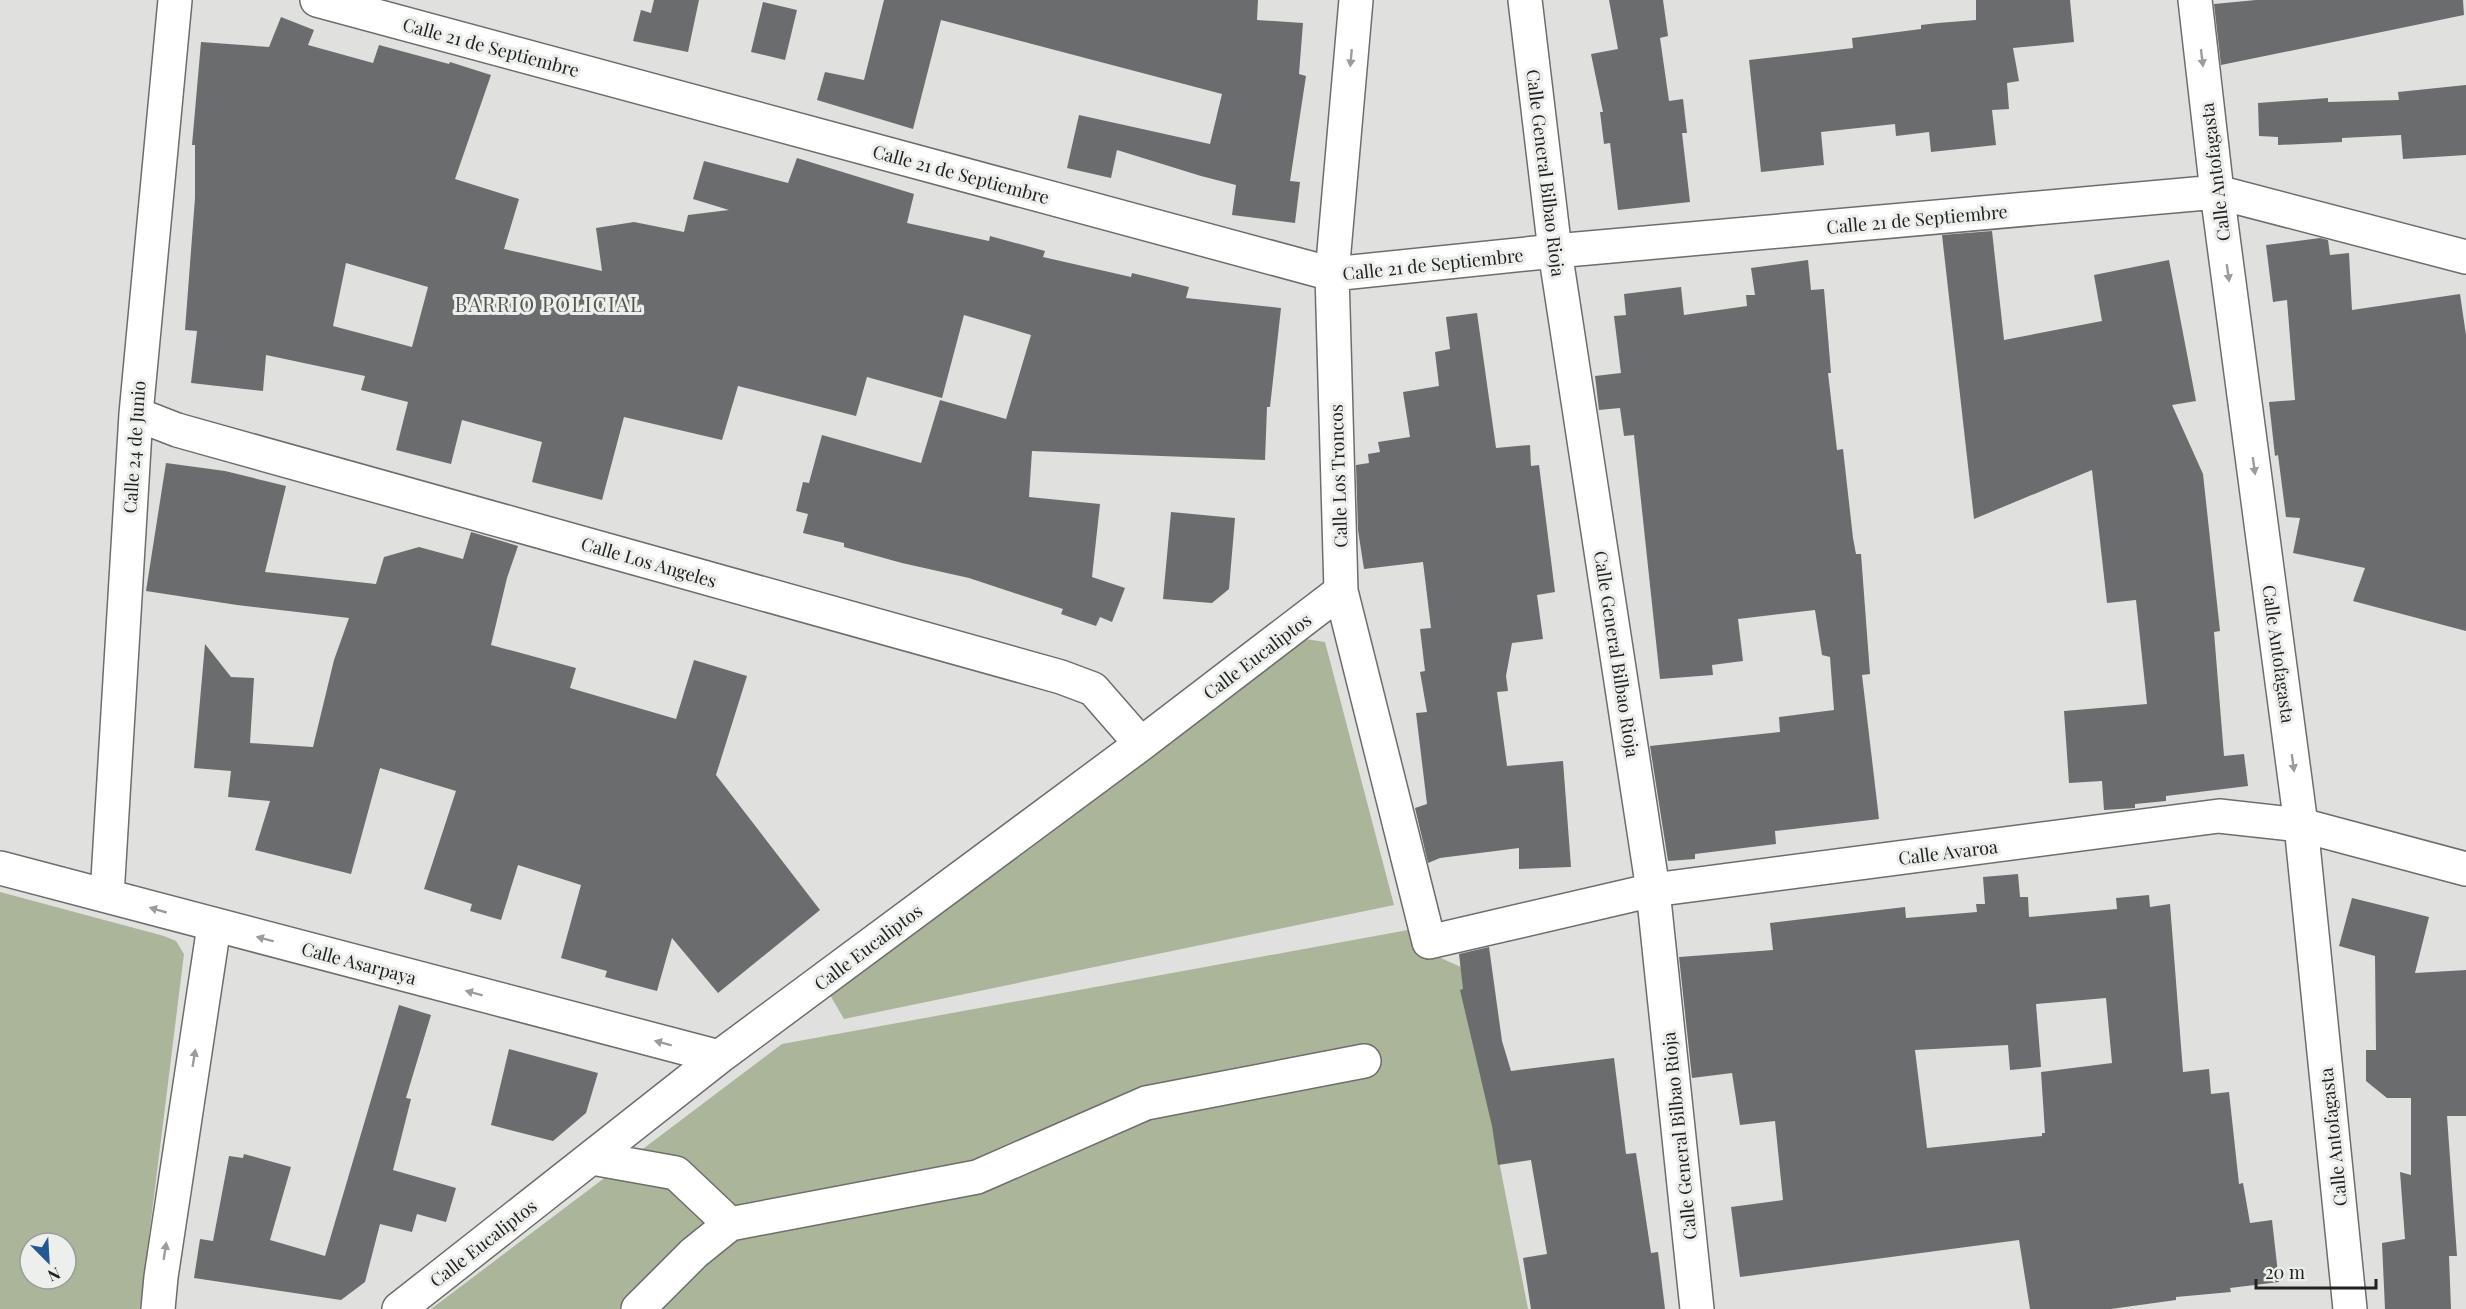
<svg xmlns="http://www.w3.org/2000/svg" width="2466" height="1309" viewBox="0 0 2466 1309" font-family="'Playfair Display',serif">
	<rect width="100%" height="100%" fill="#e0e1de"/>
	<path fill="#aab59a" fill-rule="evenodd" d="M1306 639 1325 642 1394 905 844 1019 830 995 1282 651Z
		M0 892 164 936 176 941 184 954 140 1309H0ZM30 1243H66V1279H30Z
		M1408 930 1416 947 1461 967 1528 1309H431L782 1044Z"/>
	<path fill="#6a6c6e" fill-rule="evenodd" d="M654 0H699L688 52 633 41 641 10 651 13Z
		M884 0H1258L1257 20 1303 23 1299 74 1306 76 1290 181 1300 182 1295 223 1232 215 1236 185 1201 176 1117 150 1111 178 1067 168 1079 115 1210 144 1222 94 941 20 913 129 817 100 825 72 864 80Z
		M1609 0H1663L1668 36 1660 38 1669 101 1683 99 1687 133H1682L1690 202 1618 210 1610 143 1604 144 1600 112H1603L1591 54 1618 49Z
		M1976 0H2070L2074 42 2013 48 2019 81 2007 83 2009 109 1992 110 1996 145 1931 152 1929 132 1896 136 1895 124 1821 132 1824 165 1761 172 1749 60 1853 48 1852 38 1921 29V25L1938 23 1976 20Z
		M2256 0H2463L2464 15 2221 65 2214 4Z
		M763 2 797 10 785 60 751 52Z
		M281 17 314 30 308 45 373 63 379 45 449 64 450 62 491 75 455 179 519 199 504 249 602 271 596 228 634 222 684 232 688 215 729 210 693 199 704 161 788 183 797 158 914 194 907 223 989 241 990 236 1045 251 1043 257 1131 277 1132 273 1189 287 1186 298 1281 308 1270 407H1267L1265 460 1032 451 1029 497 1100 504 1092 577 1125 588 1112 622 1100 617 1096 626 1061 614 1063 609 969 578 902 563 844 547V543L803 533 808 514 796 511 803 482 809 483 822 435 921 463 940 400 1006 419 1031 335 964 315 942 398 867 377 856 416 738 386 722 440 624 417 602 500 532 482 542 442 462 420 451 464 396 450 408 402 361 390 365 376 266 355 263 391 191 383 197 331 185 330 195 198V145H192L201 42 269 47ZM346 263 428 287 412 347 333 326Z
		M2466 85V155L2403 159 2401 135 2342 138V142L2278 145V137L2259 136 2258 103 2328 98V102L2399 100 2398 92Z
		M1992 231 2004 340 2102 321 2094 275 2169 260 2196 401 2172 405 2203 474 2220 631 2214 632 2224 756 2244 754 2248 786 2166 796V801L2135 804V808L2104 810 2102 781 2069 783 2064 711 2147 704 2136 600 2107 603 2092 470 1974 519 1942 235Z
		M2320 238 2328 240 2330 255 2349 253 2352 310 2460 294 2466 335V631L2353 601 2365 568 2293 553 2300 518 2286 517 2278 455 2275 456 2269 402 2295 400 2287 300 2273 302 2266 245Z
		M1808 260 1811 290 1824 289 1831 373H1828L1837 450 1843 449 1853 538 1856 554H1861L1870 674 1862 675 1879 819 1775 831 1776 844 1695 854V859L1668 861 1650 746 1780 732 1779 717 1834 710 1830 657 1822 655 1815 610 1738 619 1743 661 1712 665 1713 675 1660 679 1634 435 1624 436 1620 408 1599 410 1595 376 1621 373 1614 316 1626 315 1624 294 1681 287 1684 315 1747 306 1746 295H1755L1751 268Z
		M1477 313 1496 448 1530 445 1531 466 1539 465 1555 592 1537 595 1543 639 1512 643 1506 676 1508 691 1497 692 1507 766 1563 761 1571 867 1519 869V848L1440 858 1428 863 1415 808 1427 804 1416 713 1427 712 1420 672 1425 671 1420 629 1431 628 1423 562 1364 569 1358 530 1356 465 1369 463 1368 454 1380 452 1378 442 1410 437 1403 392 1439 386 1435 352 1450 349 1446 317Z
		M166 463 225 471 286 486 265 572 376 584 384 557 419 547 463 559 471 532 518 546 507 578 491 645 576 668 570 688 676 719 694 660 747 676 716 775 820 910 718 993 672 938 657 991 605 977 607 971 561 958 581 885 518 865 501 920 470 911 472 904 424 889 456 791 380 768 351 874 255 850 270 801 228 797 231 771 194 768 205 644 231 677 254 678 250 743 313 747 334 660 349 618 237 605 146 591Z
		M1171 512 1235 518 1229 589 1212 603 1163 599Z
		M2018 874 2020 897H2028L2029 917 2117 909 2116 898 2149 895 2150 907 2170 904 2183 1072 2209 1069 2211 1094 2229 1092 2239 1184 2243 1183 2250 1223 2272 1220 2279 1282 2230 1288 2231 1292 2176 1297V1300L2111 1309H2030L2019 1240 1740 1277 1731 1207 1783 1200 1775 1121 1740 1125 1732 1073 1692 1078 1679 957 1773 950 1770 923 1905 907 1906 918 1977 912 1976 904H1985L1983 877ZM2106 998 2112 1063 2041 1072 2045 1133H2042V1136L1927 1148 1915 1050 2008 1045 2010 1070 2041 1067 2036 1004Z
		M2352 898 2429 917 2415 973 2466 970V1116H2447L2457 1256H2449L2451 1309H2385L2382 1243 2405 1239 2400 1172 2411 1175V1098H2387L2366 1081V1050H2376L2375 956 2339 946Z
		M1489 947 1502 1041 1511 1071 1614 1058 1626 1154 1636 1153 1651 1253 1658 1252 1665 1309H1531L1523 1258 1547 1254 1531 1160 1498 1165 1492 1126 1460 990 1463 989 1459 954Z
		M399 1005 431 1015 406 1098 411 1099 393 1170 456 1188 446 1222 417 1214 412 1232 380 1224 365 1282 341 1300 194 1278 200 1239 213 1241 229 1156 243 1158 244 1154 291 1167 270 1240 325 1256Z
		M509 1049 598 1073 586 1113 553 1141 491 1125Z"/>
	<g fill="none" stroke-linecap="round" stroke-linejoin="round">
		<g stroke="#6d6e6c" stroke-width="36">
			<path id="minor" d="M317 0 1332 274 1555 251 2217 192 2466 257
				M1356 0 1332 274 1341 591 1429 942 1653 890 2219 816 2301 825 2466 869
				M1525 0 1555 251 1653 890 1697 1309
				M2195 0 2217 192 2301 825 2350 1309
				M136 414 177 430 1061 677 1093 689 1141 744
				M0 868 719 1057
				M107 896 136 414 175 0
				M592 1158 676 1173 730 1224 977 1177 1146 1103 1364 1061
				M158 1309 161 1277 214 926
				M399 1309 719 1057 1141 744 1341 591
				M638 1309 694 1253 730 1224"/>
		</g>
		<use href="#minor" stroke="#fff" stroke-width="33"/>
	</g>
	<defs><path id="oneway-solid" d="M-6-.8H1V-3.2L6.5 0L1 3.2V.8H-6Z" transform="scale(1.5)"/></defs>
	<g fill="#9c9c9b">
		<use href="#oneway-solid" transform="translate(1351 58) rotate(95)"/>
		<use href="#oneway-solid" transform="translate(2202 58) rotate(83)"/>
		<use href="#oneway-solid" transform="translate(2228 273) rotate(82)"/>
		<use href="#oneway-solid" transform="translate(2254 466) rotate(82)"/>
		<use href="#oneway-solid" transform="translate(2293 763) rotate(82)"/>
		<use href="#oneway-solid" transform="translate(158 910) rotate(-164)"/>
		<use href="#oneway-solid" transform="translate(265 939) rotate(-165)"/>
		<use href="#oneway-solid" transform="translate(474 993) rotate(-165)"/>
		<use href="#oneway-solid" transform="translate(663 1043) rotate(-165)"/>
		<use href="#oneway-solid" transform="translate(194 1058) rotate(-81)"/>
		<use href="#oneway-solid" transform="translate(165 1251) rotate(-81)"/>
	</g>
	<g text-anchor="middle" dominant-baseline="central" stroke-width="6" stroke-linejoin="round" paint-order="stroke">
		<g font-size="18" fill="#222221" stroke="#edefec">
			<text transform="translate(491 47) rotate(15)">Calle 21 de Septiembre</text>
			<text transform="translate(2215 172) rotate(-97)">Calle Antofagasta</text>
			<text transform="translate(1546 173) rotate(83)">Calle General Bilbao Rioja</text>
			<text transform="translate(961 174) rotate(15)">Calle 21 de Septiembre</text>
			<text transform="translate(1917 219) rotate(-5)">Calle 21 de Septiembre</text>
			<text transform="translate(1433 264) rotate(-6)">Calle 21 de Septiembre</text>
			<text transform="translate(134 447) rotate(-86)">Calle 24 de Junio</text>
			<text transform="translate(1338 476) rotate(-92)">Calle Los Troncos</text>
			<text transform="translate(649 562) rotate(16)">Calle Los Angeles</text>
			<text transform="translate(1617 654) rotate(81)">Calle General Bilbao Rioja</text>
			<text transform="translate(2279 654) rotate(82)">Calle Antofagasta</text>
			<text transform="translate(1257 656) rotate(-37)">Calle Eucaliptos</text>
			<text transform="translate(1948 852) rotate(-7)">Calle Avaroa</text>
			<text transform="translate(868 947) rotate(-37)">Calle Eucaliptos</text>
			<text transform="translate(359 963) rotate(15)">Calle Asarpaya</text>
			<text transform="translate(1679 1136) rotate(-96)">Calle General Bilbao Rioja</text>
			<text transform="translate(2333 1137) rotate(-96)">Calle Antofagasta</text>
			<text transform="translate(483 1243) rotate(-38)">Calle Eucaliptos</text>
		</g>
		<g font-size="20" letter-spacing="1.5" fill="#555653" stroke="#edefec">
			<text x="549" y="303">BARRIO POLICIAL</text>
		</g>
	</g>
	<g transform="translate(48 1261) rotate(156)"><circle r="28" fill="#edefec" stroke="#9c9d9b" stroke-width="1.5"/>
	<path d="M0-4.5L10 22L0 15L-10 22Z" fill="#235890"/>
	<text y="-9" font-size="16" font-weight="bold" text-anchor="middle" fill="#222221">N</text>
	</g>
	<path d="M2256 1279v9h120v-9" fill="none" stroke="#222221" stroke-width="3"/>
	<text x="2265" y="1279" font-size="18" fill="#222221" stroke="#edefec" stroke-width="4.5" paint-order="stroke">20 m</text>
</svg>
